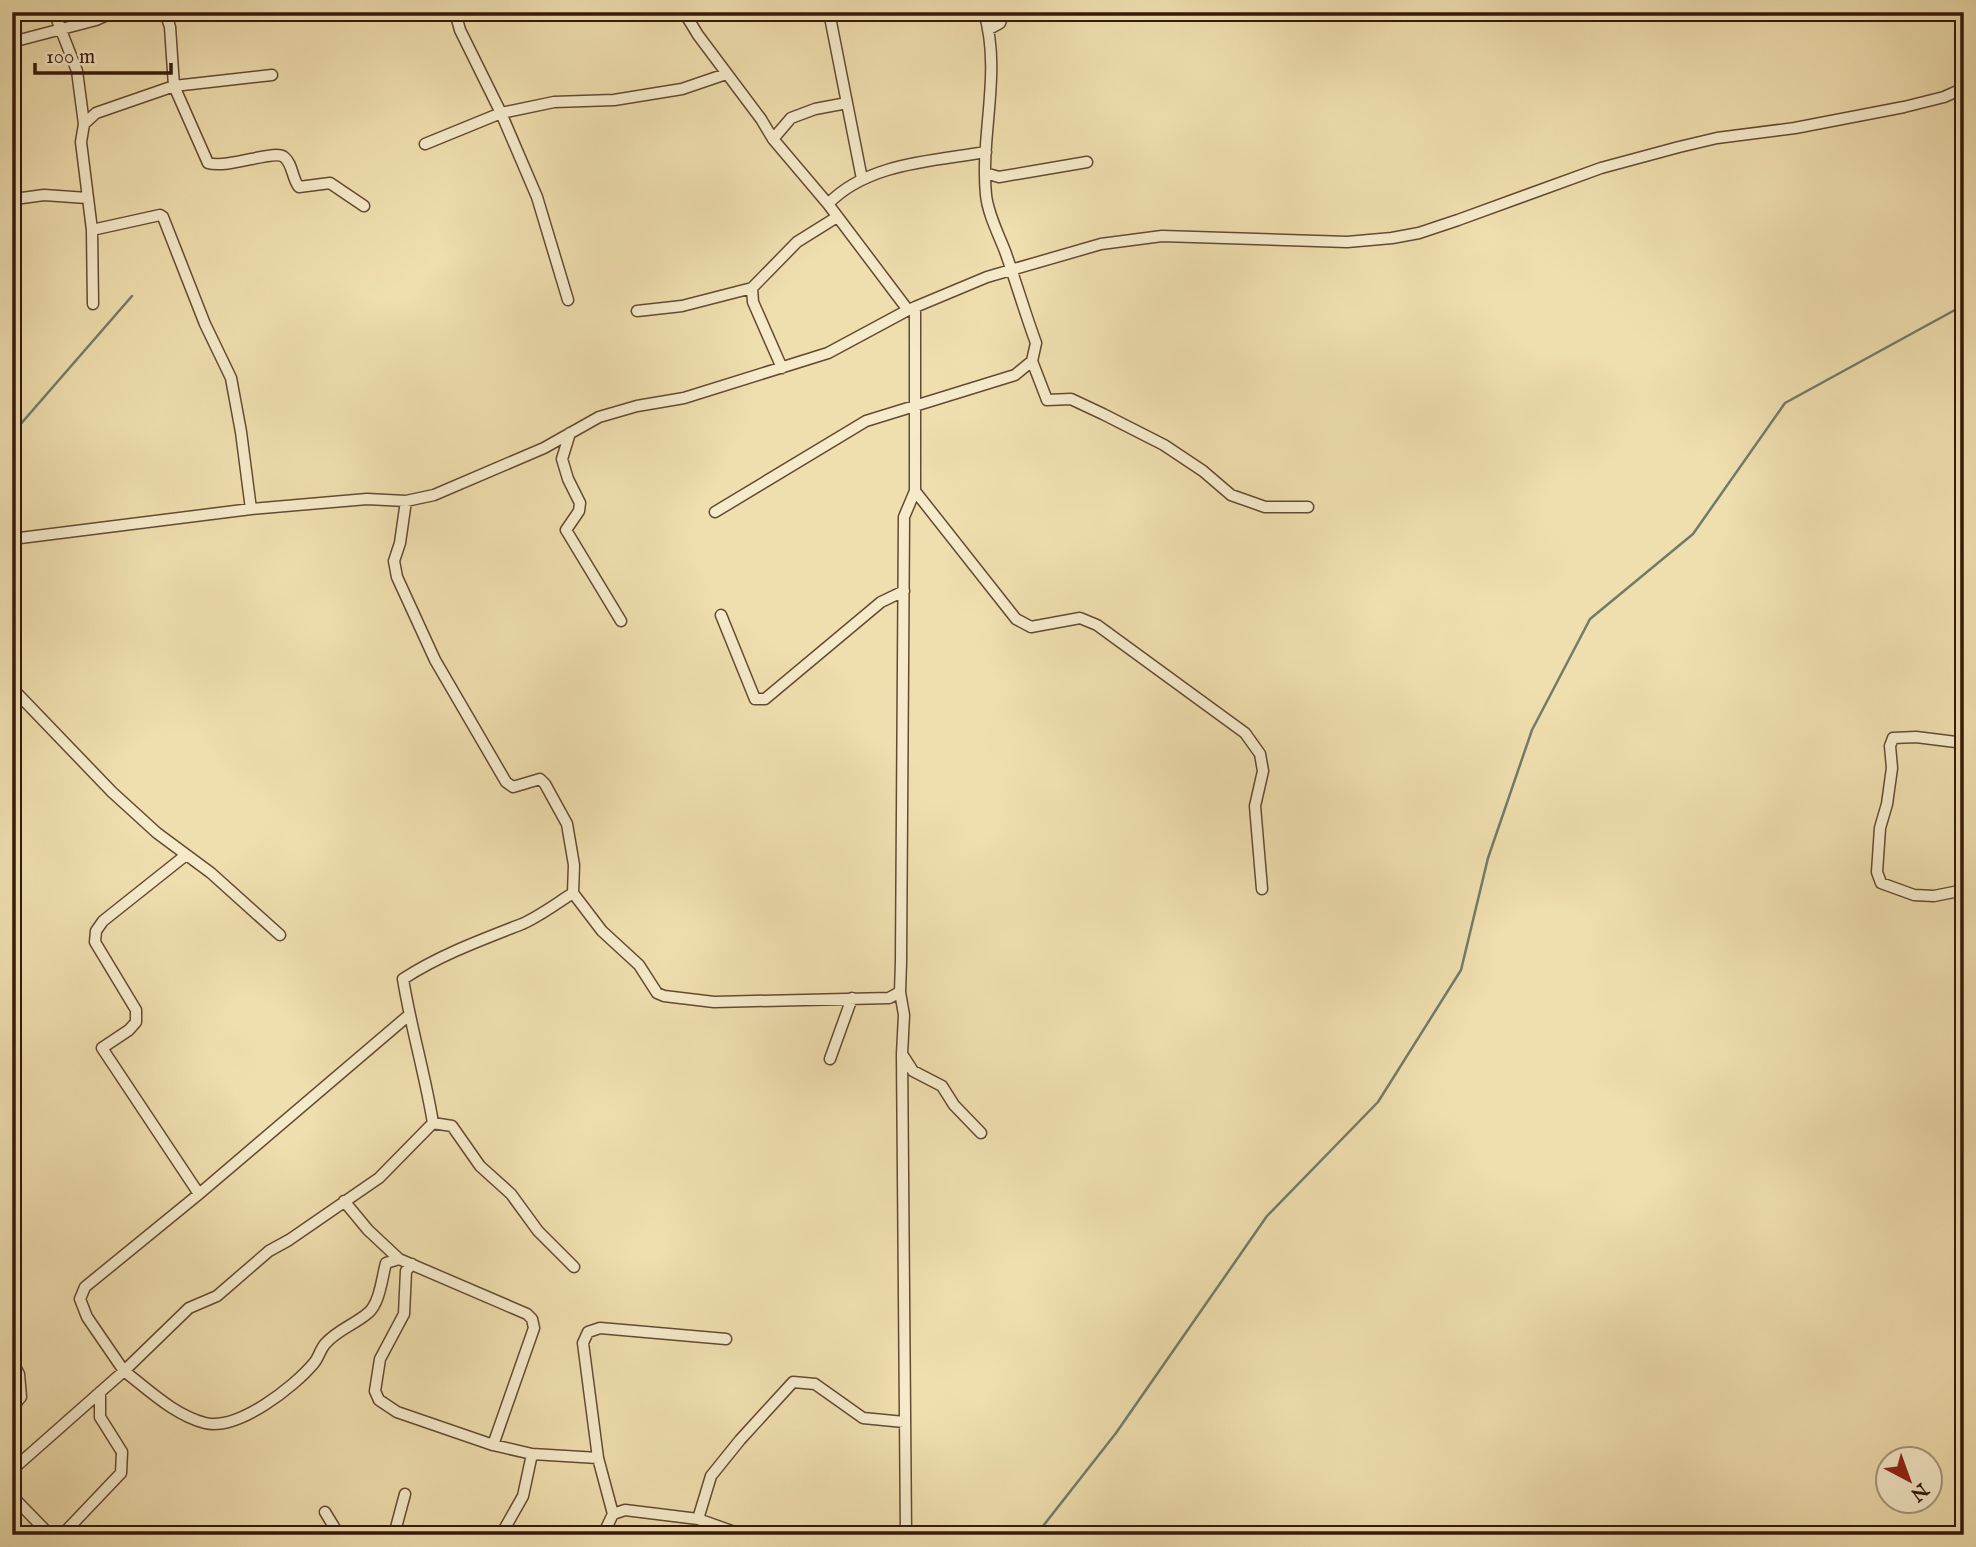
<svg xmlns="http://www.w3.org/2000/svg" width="1976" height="1547" viewBox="0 0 1976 1547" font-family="'IM FELL English',serif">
	<rect width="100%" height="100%" fill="#efdeae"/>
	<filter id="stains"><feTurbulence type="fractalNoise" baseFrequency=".00286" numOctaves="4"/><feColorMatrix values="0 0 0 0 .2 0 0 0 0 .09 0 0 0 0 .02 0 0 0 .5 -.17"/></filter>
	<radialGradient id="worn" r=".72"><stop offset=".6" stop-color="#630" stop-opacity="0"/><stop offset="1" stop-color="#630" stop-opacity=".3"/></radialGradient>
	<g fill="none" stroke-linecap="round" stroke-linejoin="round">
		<path stroke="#727b6a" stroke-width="2.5" d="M12 434 132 296
			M1036 1535 1116 1433 1267 1216 1378 1102 1461 970 1488 858 1532 730 1590 619 1693 534 1785 403 1964 305"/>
		<g stroke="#644a33" stroke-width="13">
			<path id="minor" d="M54 12 77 71 84 124
				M455 12 460 30 501 113 537 197 568 300
				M556 12V13
				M684 12 698 35 761 119 773 139 828 204 908 310
				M829 12 862 179
				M989 29 1000 23 1004 12
				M12 42 96 20 114 12
				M272 75 174 86 208 163C229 169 274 149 284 157 293 164 292 179 299 187L330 183 364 206
				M773 139 791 118 815 109 847 103
				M425 144 501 113 554 102 614 100 682 89 726 74
				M985 173 999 177 1087 162
				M12 196 22 198 44 195 87 198
				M828 204C867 163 933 161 986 152
				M92 230 160 215 163 217 205 324 231 378 241 432 251 509
				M93 304 92 230 81 142 84 124 96 113 174 86 170 27 165 12
				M637 311 682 306 752 288
				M1032 361 1047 400 1071 399 1103 414 1164 445 1203 471 1231 495 1265 507H1308
				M782 368 753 302 752 288 797 242 837 217
				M570 433 562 459 568 479 580 503 579 511 566 530 621 621
				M915 491 1016 619 1031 627 1080 618 1097 625 1245 733 1260 754 1263 771 1255 806 1262 889
				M406 501 400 543 394 561 397 577 435 660 506 782 513 787 540 779 545 784 567 824 574 865 573 893 602 931 639 965 657 993 664 996 714 1002 889 998 900 992 901 962 904 517 915 491V307
				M715 512 866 421 1015 375 1032 361 1036 343C1025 313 1016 282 1005 251 998 233 988 214 986 195 980 135 1002 72 984 12
				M12 539 251 509 367 499 406 501 434 495 544 448 599 417 637 406 684 398 828 353 908 310 987 277 1101 244 1162 236 1347 242 1392 238 1419 233 1458 220 1601 168 1679 147 1717 138 1795 128 1904 107 1944 97 1964 88
				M721 615 755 699H765L881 602 904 591
				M12 688 112 792 157 833 211 873 280 935
				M1964 743 1916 737 1893 738 1890 746 1892 768 1887 804 1880 828 1877 872 1881 883 1914 895 1934 896 1964 890
				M186 855 103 921 96 931 95 942 136 1010V1022L129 1030 102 1048 199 1194
				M900 992 904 1015 902 1054 906 1535
				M902 1054 913 1071 942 1086 954 1105 981 1133
				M830 1059 852 998
				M433 1123 379 1178 289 1240 269 1251 217 1296 189 1308 124 1371C149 1390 174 1415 205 1423 238 1431 294 1387 314 1363 319 1357 320 1350 325 1344 337 1330 354 1325 368 1313 380 1303 382 1277 386 1263L399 1259 527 1314 532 1319 534 1328 493 1445
				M433 1123C425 1074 411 1028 403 979 440 955 481 940 522 924 540 916 557 903 573 893
				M433 1123 452 1126 480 1166 511 1194 538 1231 574 1267
				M344 1201 368 1230 399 1259
				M412 1264 406 1271 404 1314 380 1359 375 1391 379 1400 397 1412 493 1445 532 1454 598 1458
				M12 1361 19 1374 21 1397 12 1408
				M12 1470 124 1371 87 1317 80 1299 85 1287 199 1194 409 1015
				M12 1493 16 1500 50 1535
				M325 1512 339 1535
				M613 1514 625 1510 698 1519 743 1535
				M698 1519 711 1476 740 1440 793 1382 815 1384 863 1418 904 1422
				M62 1535 121 1473 122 1452 100 1417V1392
				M394 1535 405 1494
				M501 1535 523 1496 532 1454
				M603 1535 613 1514 598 1458 583 1343 588 1332 600 1328 726 1339"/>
		</g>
		<use href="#minor" stroke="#f5eaca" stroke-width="10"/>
	</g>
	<rect width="1976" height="1547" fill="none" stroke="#efdeae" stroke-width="42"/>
	<rect x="14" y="14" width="1948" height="1519" fill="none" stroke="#35190a" stroke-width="3.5"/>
	<rect x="21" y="21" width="1934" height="1505" fill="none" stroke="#35190a" stroke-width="2"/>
	<g transform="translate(1909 1480) rotate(139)"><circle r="33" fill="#f5eaca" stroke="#a8967d" stroke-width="2"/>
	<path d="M0-5L12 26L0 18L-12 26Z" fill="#8f2418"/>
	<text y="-10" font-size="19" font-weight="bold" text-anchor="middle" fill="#35190a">N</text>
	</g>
	<path d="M35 63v10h136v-10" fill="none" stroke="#35190a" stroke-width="3.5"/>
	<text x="46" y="63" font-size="21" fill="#35190a" stroke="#f5eaca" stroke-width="5" paint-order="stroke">100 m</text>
	<rect width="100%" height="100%" filter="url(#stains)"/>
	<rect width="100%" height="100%" fill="url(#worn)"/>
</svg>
